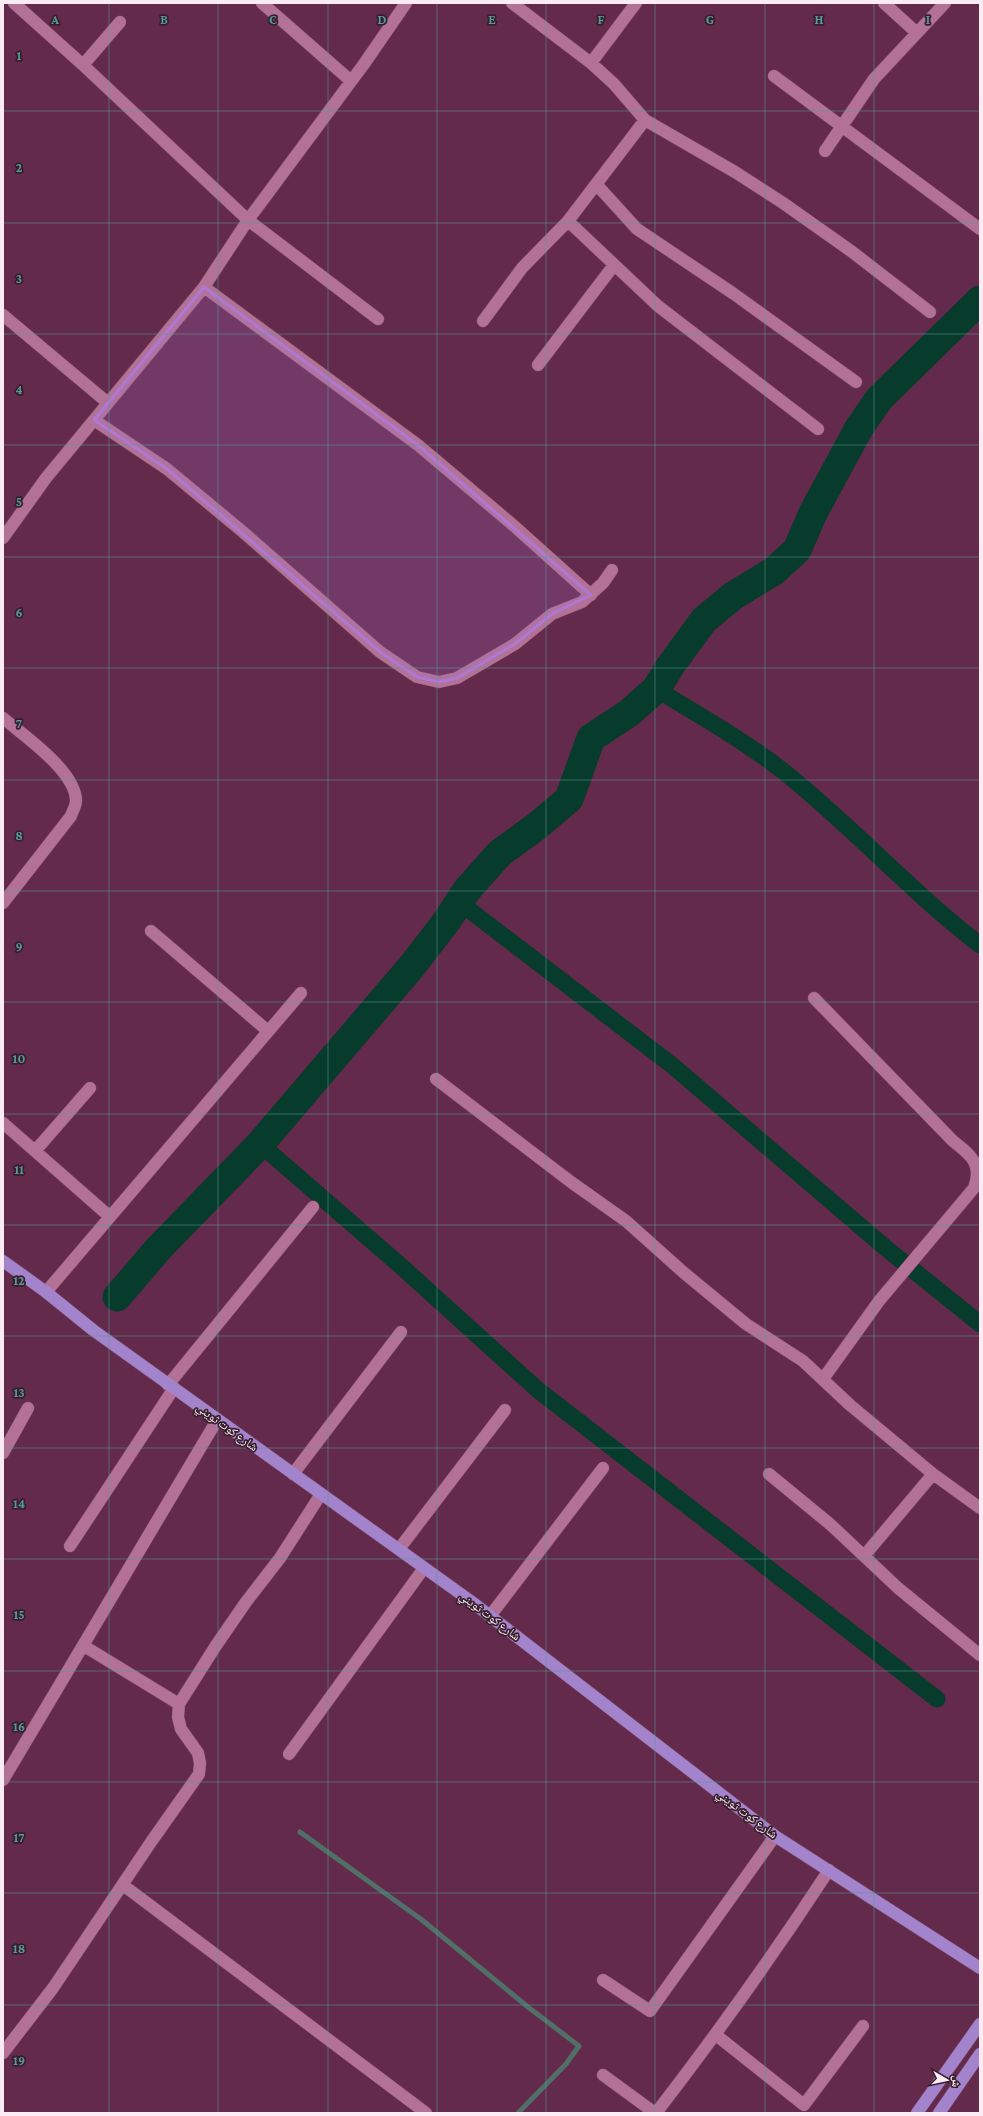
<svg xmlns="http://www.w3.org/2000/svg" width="983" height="2116" viewBox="0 0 983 2116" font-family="'Crimson Pro','Noto Naskh Arabic',serif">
	<rect width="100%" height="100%" fill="#642a4b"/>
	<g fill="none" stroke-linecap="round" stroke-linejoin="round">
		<path stroke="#507067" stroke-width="5" d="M300 1832 422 1920 528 2007 579 2046 566 2064 518 2113"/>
		<path stroke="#073b2b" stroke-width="17" d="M656 689C699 715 743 740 783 771 852 826 911 892 980 945
			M459 902 673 1066 887 1249 980 1324
			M260 1144 402 1267 538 1390 937 1699"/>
		<path stroke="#073b2b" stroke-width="29" d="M117 1297 159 1248 260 1144 412 966 446 922 467 890 500 853 537 826 569 799 591 738 629 713 656 689 671 665 704 620 733 596 774 571 797 550 813 513 859 428 879 399 980 300"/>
		<g stroke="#764863" stroke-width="13">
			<path id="minor" d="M14 3 83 65 248 220 378 319
				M262 3 351 81
				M512 3 591 63 614 84 645 120 735 172 783 203 851 251 930 312
				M884 3 917 33
				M591 63 636 3
				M83 65 120 22
				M774 76 980 229
				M825 151 874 79 945 3
				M596 184 637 229 734 294 856 382
				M568 221 658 306 818 429
				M204 287 418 445 513 525 591 595
				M3 315 108 403
				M483 321 522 268 568 221 645 120
				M538 365 614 265
				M94 420 167 469 243 532 380 652 417 677 439 682 457 678 515 644 552 614 582 602 603 583 612 570
				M3 538 46 478 204 287 248 220 364 64 406 3
				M3 718C24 736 76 771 76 801 76 806 72 812 71 816L3 903
				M151 931 268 1031
				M814 998 953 1141C971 1155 983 1164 974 1188L879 1301 823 1379
				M436 1079 571 1182 626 1221 683 1272 746 1324 803 1361 850 1405 933 1474 980 1508
				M3 1123 109 1216
				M35 1151 90 1088
				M46 1292 301 993
				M168 1385 313 1207
				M3 1453 28 1408
				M293 1474 401 1332
				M769 1474 831 1525 898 1588 980 1655
				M70 1546 174 1388
				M399 1549 505 1410
				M864 1556 933 1474
				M490 1616 603 1468
				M84 1646 179 1704
				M289 1754 424 1568
				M3 1780 217 1420
				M123 1885 426 2113
				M603 1980 650 2011 775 1836
				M716 2035 804 2105 863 2026
				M3 2053 53 1988 151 1842 199 1774 200 1763 198 1753 181 1729 178 1717 179 1704 215 1647 246 1602 280 1558 321 1494
				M603 2075 655 2113
				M656 2113C717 2034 774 1954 829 1870"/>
		</g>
		<g stroke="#764863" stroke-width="13">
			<path id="major" d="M3 1261 46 1292 93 1330 472 1602 775 1836 980 1968
				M917 2113 980 2024
				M939 2113 980 2054"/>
		</g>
		<use href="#minor" stroke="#b37195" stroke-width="12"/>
		<use href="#major" stroke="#a383cb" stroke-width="12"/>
	</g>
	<path fill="#ae79d4" fill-opacity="0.2" stroke="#ae79d4" stroke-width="3" stroke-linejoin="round" d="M204 287 418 445 591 595 552 614 515 644 457 678 439 682 417 677 380 652 167 469 94 420Z"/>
	<path fill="none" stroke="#569996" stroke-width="1" stroke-opacity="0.55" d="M109 3V2113M218 3V2113M328 3V2113M437 3V2113M546 3V2113M655 3V2113M765 3V2113M874 3V2113M3 111H980M3 223H980M3 334H980M3 445H980M3 557H980M3 668H980M3 780H980M3 891H980M3 1002H980M3 1114H980M3 1225H980M3 1336H980M3 1448H980M3 1559H980M3 1671H980M3 1782H980M3 1893H980M3 2005H980"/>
	<g text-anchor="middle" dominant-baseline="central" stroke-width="3.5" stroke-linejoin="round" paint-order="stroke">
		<g font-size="12" fill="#fbecf3" stroke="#391e2d">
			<text transform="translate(227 1427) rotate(36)">شارع كوت ثويني</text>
			<text transform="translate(490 1616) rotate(37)">شارع كوت ثويني</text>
			<text transform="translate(747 1814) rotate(37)">شارع كوت ثويني</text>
		</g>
	</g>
	<g font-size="13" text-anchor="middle" font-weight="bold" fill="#569996" stroke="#391e2d" stroke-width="3.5" stroke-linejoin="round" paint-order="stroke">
		<text x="55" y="24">A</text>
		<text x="164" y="24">B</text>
		<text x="273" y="24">C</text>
		<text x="382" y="24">D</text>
		<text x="492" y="24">E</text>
		<text x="601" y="24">F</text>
		<text x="710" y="24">G</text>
		<text x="819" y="24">H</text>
		<text x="928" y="24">I</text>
		<text x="19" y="60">1</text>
		<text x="19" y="172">2</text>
		<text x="19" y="283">3</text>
		<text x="19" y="394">4</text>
		<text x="19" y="506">5</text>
		<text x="19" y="617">6</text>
		<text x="19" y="728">7</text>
		<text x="19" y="840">8</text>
		<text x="19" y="951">9</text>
		<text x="19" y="1063">10</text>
		<text x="19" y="1174">11</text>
		<text x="19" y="1285">12</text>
		<text x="19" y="1397">13</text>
		<text x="19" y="1508">14</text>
		<text x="19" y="1619">15</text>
		<text x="19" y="1731">16</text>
		<text x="19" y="1842">17</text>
		<text x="19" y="1953">18</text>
		<text x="19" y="2065">19</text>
	</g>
	<rect width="983" height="2116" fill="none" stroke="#fbecf3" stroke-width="8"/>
	<g transform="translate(947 2080) rotate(99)" stroke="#391e2d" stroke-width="3" paint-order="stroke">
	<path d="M0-3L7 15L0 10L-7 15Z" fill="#fbecf3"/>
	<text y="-6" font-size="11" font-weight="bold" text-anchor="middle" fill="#fbecf3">ش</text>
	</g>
</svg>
